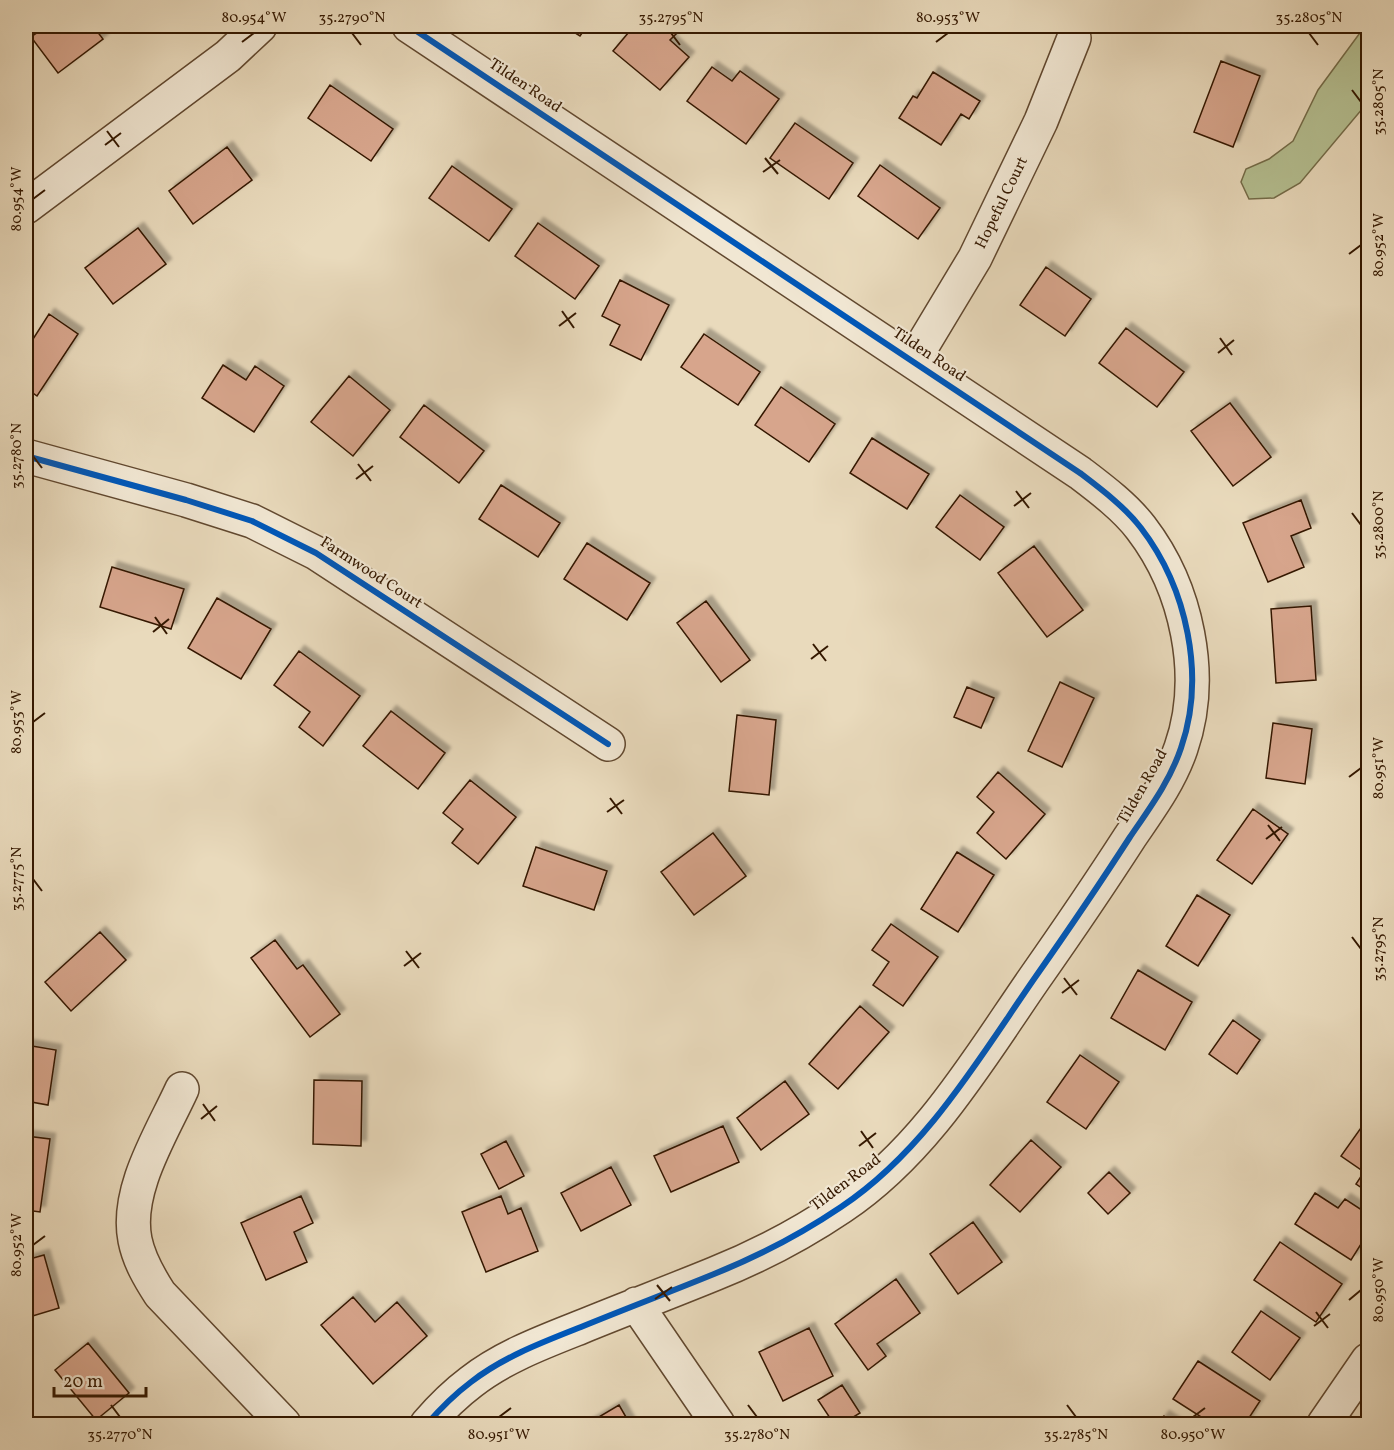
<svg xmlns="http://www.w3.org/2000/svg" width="1394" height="1450" viewBox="0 0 1394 1450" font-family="Vollkorn,serif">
	<defs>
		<filter id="shadow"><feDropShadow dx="5.5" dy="-5.5" stdDeviation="1.5" flood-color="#0004"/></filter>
	</defs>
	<rect width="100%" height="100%" fill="#e9dabc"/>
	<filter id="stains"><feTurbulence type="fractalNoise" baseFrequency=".00333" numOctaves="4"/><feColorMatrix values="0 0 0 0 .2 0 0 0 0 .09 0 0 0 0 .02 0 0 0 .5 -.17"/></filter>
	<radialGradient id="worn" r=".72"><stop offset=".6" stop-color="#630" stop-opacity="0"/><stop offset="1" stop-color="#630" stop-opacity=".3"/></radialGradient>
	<path fill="#b5c092" stroke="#746c49" stroke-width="1.5" d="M1365 26H1368V102L1300 183 1274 198 1249 199 1241 182 1246 169 1269 159 1293 141 1318 90Z"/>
	<path fill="#d7a58c" stroke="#341800" stroke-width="1.5" filter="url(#shadow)" d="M47 26H93L103 39 58 73 31 37Z
		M564 26H587L580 36Z
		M634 26H673L679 31 670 40 689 57 660 90 613 51Z
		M1221 61 1260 76 1233 147 1194 132Z
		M712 67 732 81 740 71 779 99 746 144 687 101Z
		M933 72 980 101 969 119 961 114 941 145 899 118 913 96 917 98Z
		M330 85 393 129 371 161 308 118Z
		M795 123 853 163 829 199 770 158Z
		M227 147 252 180 193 224 169 191Z
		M880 165 940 208 918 239 858 196Z
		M452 166 512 209 489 241 429 198Z
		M538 223 599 266 575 299 515 256Z
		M138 228 166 264 113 304 85 268Z
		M1046 267 1091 299 1065 336 1020 305Z
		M620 280 669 305 641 360 610 345 620 325 602 316Z
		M49 314 78 334 37 396 26 388V350Z
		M1126 328 1184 372 1157 407 1099 363Z
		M704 334 760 372 738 405 681 367Z
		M223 365 246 380 255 366 284 386 254 432 202 398Z
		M349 376 390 410 353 456 311 422Z
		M781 387 835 424 809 462 755 425Z
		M1230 403 1271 457 1233 486 1191 431Z
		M424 405 484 451 459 483 400 437Z
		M872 438 929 474 907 509 850 473Z
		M501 485 560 523 538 557 479 519Z
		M960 495 1004 527 980 560 936 527Z
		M1301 500 1311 528 1291 536 1304 567 1268 582 1243 523Z
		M587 543 650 583 627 620 564 579Z
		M1034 546 1083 610 1047 637 998 573Z
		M112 567 184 589 171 629 100 607Z
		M217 598 271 629 241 679 188 648Z
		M706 601 750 660 721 682 677 623Z
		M1311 606 1316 680 1276 683 1271 609Z
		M299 651 360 696 323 746 299 727 310 712 274 685Z
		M1060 682 1094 698 1062 767 1028 751Z
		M967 687 994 698 981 728 954 717Z
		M391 711 445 753 418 789 363 746Z
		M737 715 776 720 769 795 729 791Z
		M1273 723 1312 729 1305 784 1266 778Z
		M998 772 1045 814 1006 859 977 833 994 812 977 797Z
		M470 780 516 817 478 864 452 843 463 829 443 813Z
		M1253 809 1288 834 1252 884 1217 860Z
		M713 833 746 876 694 915 661 872Z
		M536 847 607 871 594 910 523 886Z
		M957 852 994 875 958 932 921 909Z
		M1197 895 1230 915 1198 966 1166 946Z
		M891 924 938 957 903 1006 873 985 889 962 872 950Z
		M100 932 126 960 71 1011 45 982Z
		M275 940 297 969 303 965 340 1014 310 1037 251 958Z
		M1138 970 1192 1002 1165 1050 1111 1018Z
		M860 1006 889 1032 838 1089 809 1064Z
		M1233 1020 1260 1040 1237 1074 1209 1054Z
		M26 1045 56 1050 48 1105 26 1101Z
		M1080 1055 1119 1082 1086 1129 1047 1102Z
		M314 1080 362 1081 361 1146 313 1144Z
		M785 1081 809 1114 761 1150 737 1118Z
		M1363 1125 1368 1129V1192L1356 1184 1364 1172 1341 1156Z
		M723 1126 739 1162 671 1192 654 1156Z
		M26 1136 50 1139 40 1212 26 1210Z
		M1031 1140 1061 1167 1020 1212 990 1185Z
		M506 1141 524 1176 499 1189 481 1154Z
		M611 1167 631 1205 581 1231 561 1193Z
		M1109 1172 1130 1193 1108 1214 1088 1193Z
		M1315 1193 1338 1208 1345 1199 1368 1214 1364 1225 1368 1228V1233L1351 1260 1295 1224Z
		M301 1196 313 1223 294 1232 307 1262 266 1280 241 1223Z
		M501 1196 508 1214 521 1208 538 1251 486 1272 462 1212Z
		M973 1222 1002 1262 958 1294 930 1254Z
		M1280 1242 1342 1284 1316 1322 1254 1280Z
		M44 1255 59 1308 26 1318V1260Z
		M896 1279 920 1313 877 1344 886 1356 868 1370 835 1324Z
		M353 1297 375 1322 397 1302 427 1336 373 1384 321 1325Z
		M1261 1311 1300 1338 1270 1380 1232 1352Z
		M809 1328 833 1376 783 1401 759 1352Z
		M88 1343 129 1393 96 1420 55 1370Z
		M1198 1361 1260 1401 1245 1424H1212L1173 1399Z
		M842 1385 860 1413 842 1424H834L818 1400Z
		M619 1405 630 1424H587Z
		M1164 1416 1176 1424H1158Z"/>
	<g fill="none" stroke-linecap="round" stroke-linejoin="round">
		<g stroke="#61482f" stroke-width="36">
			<path id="minor" d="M409 26 1080 473C1101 489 1125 507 1141 528 1187 588 1206 676 1181 748 1170 781 1149 809 1130 837 1099 885 1067 932 1034 979 978 1060 925 1151 841 1207 801 1234 759 1256 714 1274 670 1292 625 1309 581 1327 543 1342 503 1357 471 1382 455 1394 440 1409 427 1424
				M26 207 228 56 260 26
				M913 361 975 258 1041 121 1074 38
				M26 456 186 500 252 521 316 553 608 744
				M182 1089C162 1133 125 1190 135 1240 139 1260 149 1277 160 1294L284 1424
				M636 1304 718 1424
				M1324 1424 1368 1360"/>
		</g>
		<use href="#minor" stroke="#f1e7d3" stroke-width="33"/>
		<g stroke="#f1e7d3" stroke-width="10">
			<path id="cycleway" d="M409 26 1080 473C1101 489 1125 507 1141 528 1187 588 1206 676 1181 748 1170 781 1149 809 1130 837 1099 885 1067 932 1034 979 978 1060 925 1151 841 1207 801 1234 759 1256 714 1274 670 1292 625 1309 581 1327 543 1342 503 1357 471 1382 455 1394 440 1409 427 1424
				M26 456 186 500 252 521 316 553 608 744"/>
		</g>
		<use href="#cycleway" stroke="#0057b8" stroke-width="6"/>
	</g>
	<path fill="none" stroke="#341800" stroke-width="2" d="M352 33 361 45M671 33 680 45M1309 33 1318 45M242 42 254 33M936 42 948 33M1352 90 1361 102M107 131 119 147M105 145 121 133M765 158 778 174M763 172 780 160M33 199 45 190M1349 254 1361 245M562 311 574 328M559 326 576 313M1220 338 1232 355M1218 353 1234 340M33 456 42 468M358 464 371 481M356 479 373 466M1016 491 1029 508M1014 506 1031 493M1352 513 1361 525M155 617 167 634M153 632 169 619M813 644 826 661M811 659 828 646M33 722 45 713M1349 777 1361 768M610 798 622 814M607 812 624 800M1268 825 1280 841M1266 839 1282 827M33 879 42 891M1352 937 1361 949M406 951 419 968M404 966 421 953M1064 978 1077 995M1062 993 1079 980M203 1104 215 1121M201 1119 217 1106M861 1131 873 1148M859 1146 876 1133M33 1245 45 1236M657 1285 670 1301M655 1299 672 1287M1349 1300 1361 1290M1316 1312 1328 1328M1314 1326 1330 1314M111 1405 120 1417M748 1405 757 1417M1067 1405 1076 1417M499 1417 511 1408M1193 1417 1205 1408"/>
	<g text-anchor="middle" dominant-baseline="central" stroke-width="4.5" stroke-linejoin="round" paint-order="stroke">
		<g font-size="16" fill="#341800" stroke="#f1e7d3">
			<text transform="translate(525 86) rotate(34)">Tilden Road</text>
			<text transform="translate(1002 203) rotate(-64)">Hopeful Court</text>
			<text transform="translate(929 355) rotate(34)">Tilden Road</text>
			<text transform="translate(371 573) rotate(33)">Farmwood Court</text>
			<text transform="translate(1143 787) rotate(-60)">Tilden Road</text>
			<text transform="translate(846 1183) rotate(-37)">Tilden Road</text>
		</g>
	</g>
	<rect width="1394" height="1450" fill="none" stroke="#e9dabc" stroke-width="66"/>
	<path d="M54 1387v9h92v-9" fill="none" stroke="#341800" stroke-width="3"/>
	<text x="63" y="1387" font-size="18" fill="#341800" stroke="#f1e7d3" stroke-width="4.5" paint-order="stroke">20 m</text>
	<rect x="33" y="33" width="1328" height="1384" fill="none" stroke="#341800" stroke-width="2"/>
	<g font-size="15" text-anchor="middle" fill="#341800">
		<text x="254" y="22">80.954°W</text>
		<text x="352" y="22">35.2790°N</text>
		<text x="671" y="22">35.2795°N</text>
		<text x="948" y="22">80.953°W</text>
		<text x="1309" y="22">35.2805°N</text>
		<text transform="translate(1378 102) rotate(-90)" y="5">35.2805°N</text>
		<text transform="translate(16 199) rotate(-90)" y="5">80.954°W</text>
		<text transform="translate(1378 245) rotate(-90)" y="5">80.952°W</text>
		<text transform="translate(16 456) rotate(-90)" y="5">35.2780°N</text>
		<text transform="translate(1378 525) rotate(-90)" y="5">35.2800°N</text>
		<text transform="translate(16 722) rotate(-90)" y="5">80.953°W</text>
		<text transform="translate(1378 768) rotate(-90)" y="5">80.951°W</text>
		<text transform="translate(16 879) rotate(-90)" y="5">35.2775°N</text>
		<text transform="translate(1378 949) rotate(-90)" y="5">35.2795°N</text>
		<text transform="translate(16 1245) rotate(-90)" y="5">80.952°W</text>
		<text transform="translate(1378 1290) rotate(-90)" y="5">80.950°W</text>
		<text x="120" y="1439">35.2770°N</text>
		<text x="499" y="1439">80.951°W</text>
		<text x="757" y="1439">35.2780°N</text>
		<text x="1076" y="1439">35.2785°N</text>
		<text x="1193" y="1439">80.950°W</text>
	</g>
	<rect width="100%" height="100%" filter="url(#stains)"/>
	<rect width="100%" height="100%" fill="url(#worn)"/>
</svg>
